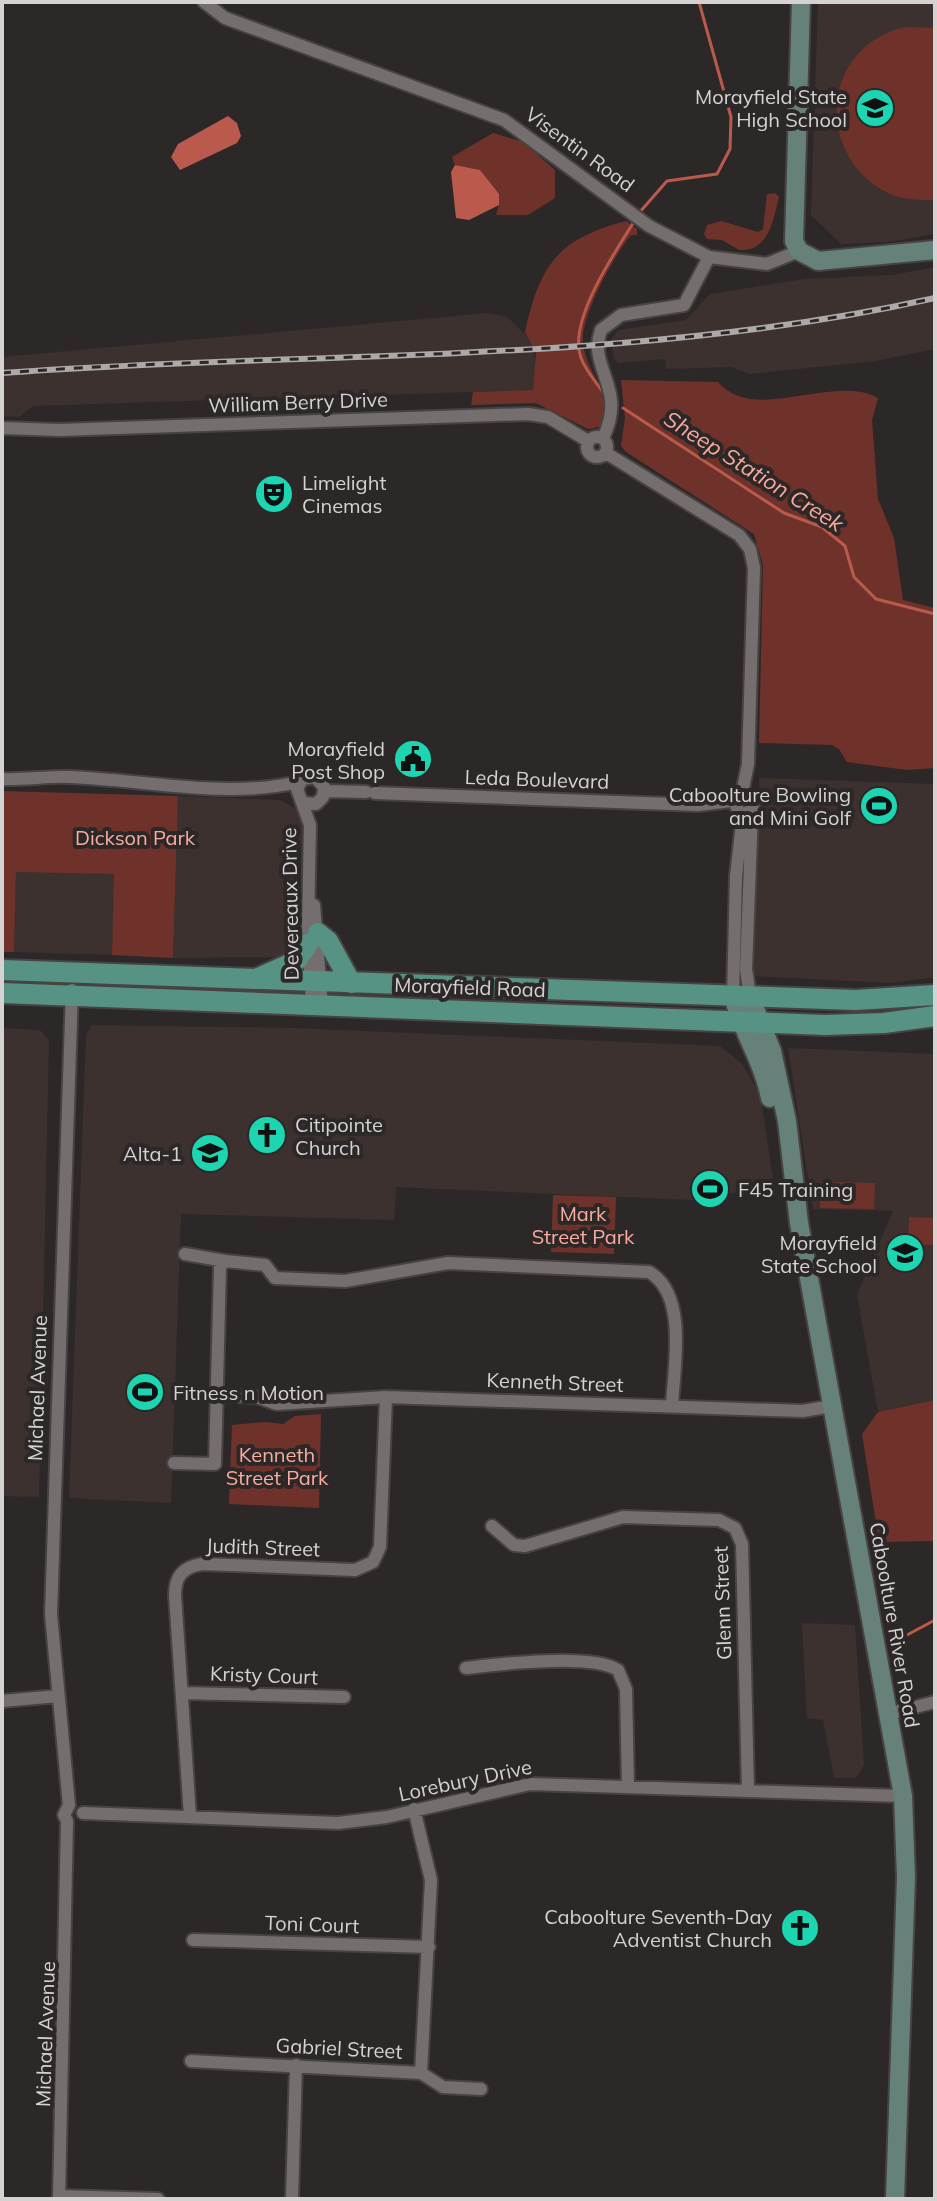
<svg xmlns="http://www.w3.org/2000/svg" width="937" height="2201" viewBox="0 0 937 2201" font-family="Mulish,sans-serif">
	<rect width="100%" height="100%" fill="#2d2828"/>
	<path fill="#3c312f" d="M818 2H935V234L888 242 841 244 811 215Z
		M935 267V349L875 361 749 374 732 367 666 369 665 359 618 363 614 358 611 340 618 330 686 320 710 294 805 279 893 275Z
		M488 313 507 317 532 341 536 366 533 390 33 406 19 417 2 416V357Z
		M759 778 935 784V977L890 983 754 976Z
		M178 796 280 800 298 810 302 824 295 938 288 954 278 957 173 958Z
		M16 871 115 874 112 955 14 952Z
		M92 1025 293 1028 720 1046 741 1063 755 1085 762 1106 774 1186 693 1200 396 1187 394 1220 181 1214 171 1503 69 1498 86 1035Z
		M2 1028 40 1030 49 1040 39 1497 2 1496Z
		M788 1048 935 1054V1400L878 1412 857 1295 893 1211 813 1209Z
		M802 1623 855 1625 864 1765 856 1778H834L823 1720 807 1718Z"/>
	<path fill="#6e322a" d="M905 27 935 28V200C919 200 900 200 886 192 815 155 820 47 905 27Z
		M493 133 523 142 555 170V198L528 215H496L499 205 480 170 455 165 452 157Z
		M775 193 779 197C773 220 769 252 739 250L722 240 707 239 704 234 707 225 721 221 758 232 763 229 767 194Z
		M626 221 637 229V235H631C614 255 579 319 583 344 588 378 614 390 600 427L588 429 536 403 471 405 473 392 533 390 536 352 525 332C540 264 558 239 626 221Z
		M621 380 718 382C755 425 832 373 878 398L872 420 878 499 894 538 903 600 935 608V768L907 770 847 762 839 749 832 745 759 743 763 565 754 534 626 452 621 446 625 418Z
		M2 791 178 796 173 958 112 955 114 874 16 872 14 952H2Z
		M820 1182 875 1183 874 1209 820 1208Z
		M553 1195 616 1197 614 1254 551 1252Z
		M909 1217 935 1218V1245L908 1244Z
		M935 1400V1541L879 1542 862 1434 878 1412Z
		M321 1414 319 1508 229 1504 232 1425 265 1422 283 1424 295 1416Z"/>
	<path fill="#ba5a4c" d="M228 116 237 123 241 136 237 143 180 170 171 157 178 144Z
		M455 165 480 170 499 194V205L469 220 456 218 451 172Z"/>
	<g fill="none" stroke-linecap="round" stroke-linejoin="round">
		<path stroke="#ba5a4c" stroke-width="3" d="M639 213 667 181 717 174 730 149 731 117 699 2
			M605 395C597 383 585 370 581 358 567 321 616 251 635 220
			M623 408 784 513 822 527 845 546 854 577 876 599 935 614
			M892 1643 935 1620"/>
		<g stroke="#474342" stroke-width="16">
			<path id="street" d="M204 2 225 18 504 120 649 226 709 257 767 264 799 251
				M2 428 59 430 528 414 548 417 588 441
				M587 447a10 10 0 1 1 20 0a10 10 0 1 1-20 0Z
				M603 438C628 387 587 369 601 330L621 315 684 305 709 257
				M606 453 739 535 750 549 754 568 748 764 741 798
				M2 779C25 780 48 776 70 777 146 780 225 799 299 782
				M325 791 366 792
				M375 793 698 805 739 800
				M304 803 316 804 323 797 324 787 315 777 302 779 297 789 310 825 308 928 312 1005
				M314 905 322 1005
				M733 996 736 876 742 823 736 805 741 798 752 801 753 810 741 815
				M750 996 746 969 752 812
				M185 1254 225 1261
				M219 1395 257 1397 277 1404 386 1397 803 1411 832 1406
				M174 1463 215 1464 220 1267 225 1261 265 1265 275 1278 345 1281 448 1263 649 1272C688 1294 674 1367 672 1405
				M492 1526 514 1545 525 1546 623 1517 719 1520 735 1528 742 1544 748 1791
				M466 1668C499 1664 591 1653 618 1670L626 1689 628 1787
				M183 1693 344 1697
				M2 1701 58 1696
				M888 1714 935 1702
				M69 1805 51 1614 72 990
				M414 1809 431 1880 421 2073
				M83 1813 338 1823 387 1817 530 1784 903 1796
				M190 1816 175 1595C175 1576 183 1567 202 1564L355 1570 373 1562 380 1547 386 1397
				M193 1940 429 1947
				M191 2061 421 2073 443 2087 481 2089
				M59 2196 158 2199
				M59 2199 67 1821 64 1815 69 1805
				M292 2199 296 2065"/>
		</g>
		<g stroke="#474342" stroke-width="22">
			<path id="secondary" d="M801 2 794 241 799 251 818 261 935 250
				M733 996C742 1032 763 1061 770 1098
				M750 996 772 1051 787 1121 799 1223 903 1796 906 1877 895 2199"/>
		</g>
		<g stroke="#474342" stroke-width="24">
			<path id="primary" d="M318 933 328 941 351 983
				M2 970 856 1000 935 995
				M256 979 296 961 308 944
				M2 993 825 1025 884 1023 935 1016"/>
		</g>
		<use href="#street" stroke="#746f6e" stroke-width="12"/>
		<use href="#secondary" stroke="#668179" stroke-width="18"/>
		<use href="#primary" stroke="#579384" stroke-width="20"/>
		<g stroke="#ada9a9" stroke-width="6">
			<path id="rail" d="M2 373C312 350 630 366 935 298"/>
		</g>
		<use href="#rail" stroke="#2d2828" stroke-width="3" stroke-dasharray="9" stroke-linecap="butt"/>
	</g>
	<defs>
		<g id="school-disc" transform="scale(2)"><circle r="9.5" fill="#1dd5b1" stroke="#2d2828"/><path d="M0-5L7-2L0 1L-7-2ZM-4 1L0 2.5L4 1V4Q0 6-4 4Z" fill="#111"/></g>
		<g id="theatre-disc" transform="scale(2)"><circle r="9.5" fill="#1dd5b1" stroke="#2d2828"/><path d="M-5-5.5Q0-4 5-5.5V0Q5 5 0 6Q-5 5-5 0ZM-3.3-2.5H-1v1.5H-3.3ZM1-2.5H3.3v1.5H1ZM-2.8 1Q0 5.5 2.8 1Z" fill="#111"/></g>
		<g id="civic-disc" transform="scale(2)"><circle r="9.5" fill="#1dd5b1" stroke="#2d2828"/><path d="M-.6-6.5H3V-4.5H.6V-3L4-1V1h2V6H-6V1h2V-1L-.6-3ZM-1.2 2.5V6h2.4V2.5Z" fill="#111"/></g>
		<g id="stadium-disc" transform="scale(2)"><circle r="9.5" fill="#1dd5b1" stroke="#2d2828"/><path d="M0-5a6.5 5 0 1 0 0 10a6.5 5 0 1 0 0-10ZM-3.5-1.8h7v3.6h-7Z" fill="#111"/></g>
		<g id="church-disc" transform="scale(2)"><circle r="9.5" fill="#1dd5b1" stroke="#2d2828"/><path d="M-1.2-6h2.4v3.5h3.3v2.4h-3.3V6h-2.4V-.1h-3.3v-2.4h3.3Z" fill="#111"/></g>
	</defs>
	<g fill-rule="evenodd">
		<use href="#school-disc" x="875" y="108"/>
		<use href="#theatre-disc" x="274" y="494"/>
		<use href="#civic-disc" x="413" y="759"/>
		<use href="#stadium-disc" x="879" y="806"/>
		<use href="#church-disc" x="267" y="1135"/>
		<use href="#school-disc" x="210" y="1153"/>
		<use href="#stadium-disc" x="710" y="1189"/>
		<use href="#school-disc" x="905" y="1253"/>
		<use href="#stadium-disc" x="145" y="1392"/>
		<use href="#church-disc" x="800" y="1928"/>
	</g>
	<g text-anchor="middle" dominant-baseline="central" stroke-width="8" stroke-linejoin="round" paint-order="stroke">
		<g font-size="20" fill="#d5d2d2" stroke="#2d2828" text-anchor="end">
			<text x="847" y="96">Morayfield State<tspan x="847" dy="23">High School</tspan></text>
			<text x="302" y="482" text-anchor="start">Limelight<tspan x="302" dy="23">Cinemas</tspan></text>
			<text x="385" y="748">Morayfield<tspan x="385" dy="23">Post Shop</tspan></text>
			<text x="851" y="794">Caboolture Bowling<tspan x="851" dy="23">and Mini Golf</tspan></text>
			<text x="295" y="1124" text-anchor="start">Citipointe<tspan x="295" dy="23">Church</tspan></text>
			<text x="182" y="1153">Alta-1</text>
			<text x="738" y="1189" text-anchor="start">F45 Training</text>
			<text x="877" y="1242">Morayfield<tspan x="877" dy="23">State School</tspan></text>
			<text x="173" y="1392" text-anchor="start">Fitness n Motion</text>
			<text x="772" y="1916">Caboolture Seventh-Day<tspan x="772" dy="23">Adventist Church</tspan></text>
		</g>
		<g font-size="20" fill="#d5d2d2" stroke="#2d2828">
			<text transform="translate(580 149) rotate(36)">Visentin Road</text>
			<text transform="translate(298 402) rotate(-2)">William Berry Drive</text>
			<text transform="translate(537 779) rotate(2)">Leda Boulevard</text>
			<text transform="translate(290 904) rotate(-91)">Devereaux Drive</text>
			<text transform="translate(470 987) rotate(2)">Morayfield Road</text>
			<text transform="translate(555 1382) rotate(2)">Kenneth Street</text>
			<text transform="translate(37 1388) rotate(-88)">Michael Avenue</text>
			<text transform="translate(263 1547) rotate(2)">Judith Street</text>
			<text transform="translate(722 1603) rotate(-92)">Glenn Street</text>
			<text transform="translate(895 1625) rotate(80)">Caboolture River Road</text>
			<text transform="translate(264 1675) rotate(2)">Kristy Court</text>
			<text transform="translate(465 1780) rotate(-12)">Lorebury Drive</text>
			<text transform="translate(312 1924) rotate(2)">Toni Court</text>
			<text transform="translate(45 2034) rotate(-88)">Michael Avenue</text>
			<text transform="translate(339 2048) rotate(3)">Gabriel Street</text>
		</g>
		<g font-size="20" fill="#faac9f" stroke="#2d2828">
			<text x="135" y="837">Dickson Park</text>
			<text x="583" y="1213">Mark<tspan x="583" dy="23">Street Park</tspan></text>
			<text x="277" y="1454">Kenneth<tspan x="277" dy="23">Street Park</tspan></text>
		</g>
		<g font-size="22" font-style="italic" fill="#f8aa9d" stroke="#2d2828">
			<text transform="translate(754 471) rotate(32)">Sheep Station Creek</text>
		</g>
	</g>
	<rect width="937" height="2201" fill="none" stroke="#d5d2d2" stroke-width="8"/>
</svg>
